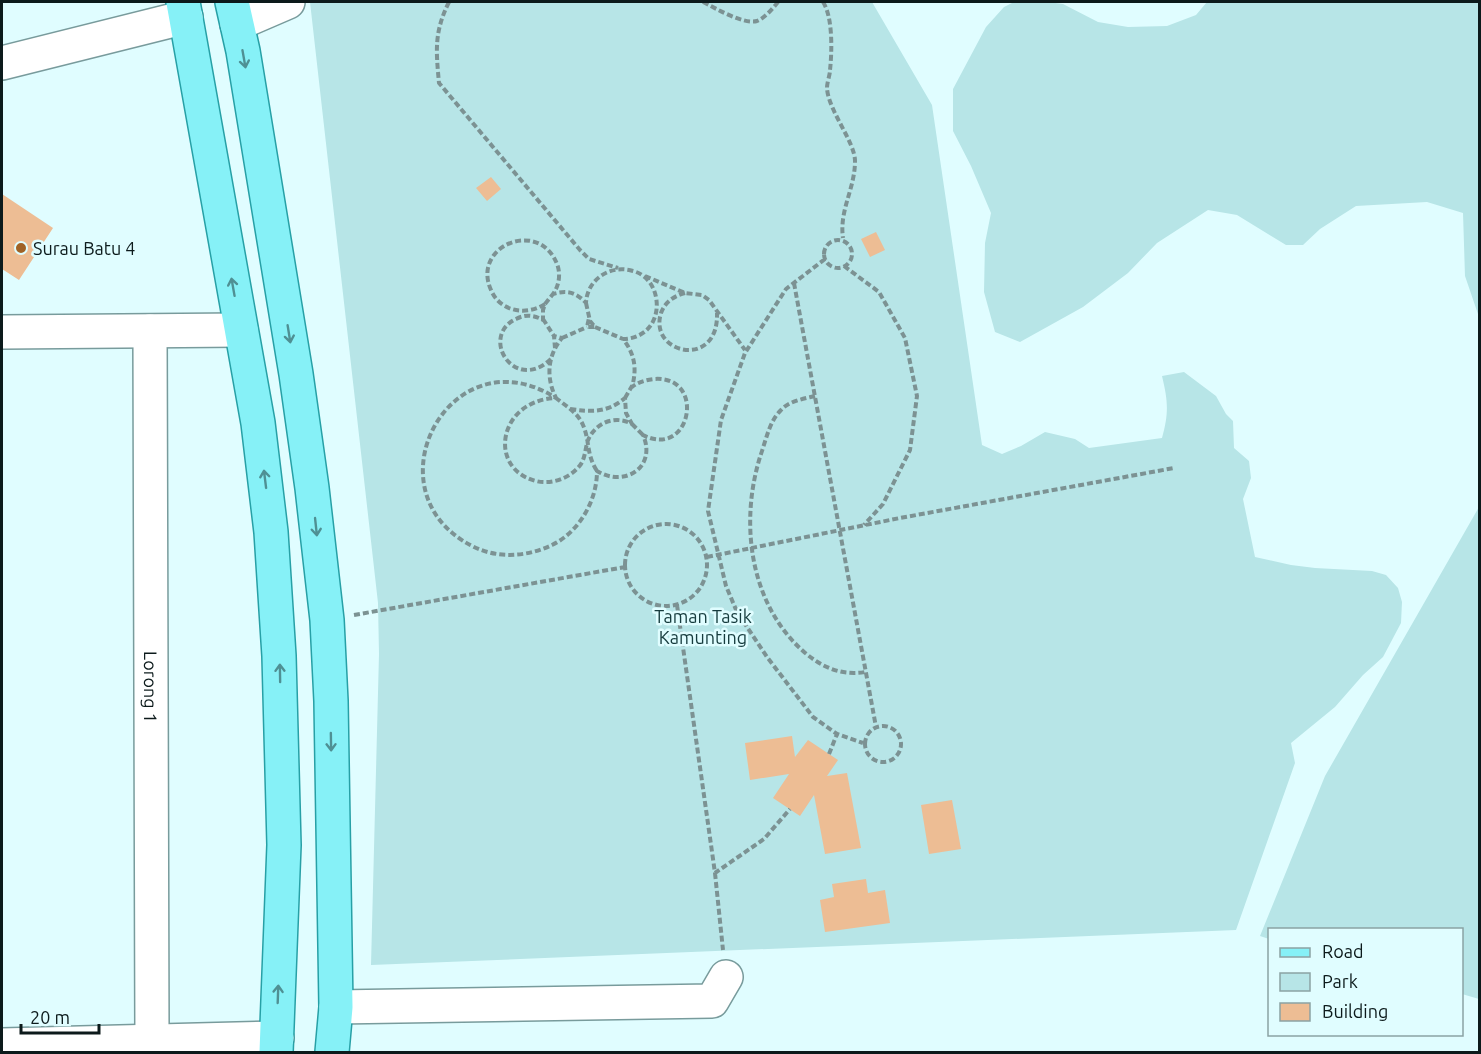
<svg xmlns="http://www.w3.org/2000/svg" width="1481" height="1054" viewBox="0 0 1481 1054" font-family="Ubuntu,sans-serif">
	<rect width="100%" height="100%" fill="#e0fdff"/>
	<path fill="#b7e5e7" d="M310 2H872L932 105 982 445 1002 454 1021 446 1045 432 1075 439 1089 448 1162 438C1169 413 1168 401 1162 376L1184 372 1216 396 1226 414 1233 421 1234 448 1249 461 1251 478 1243 499 1255 557 1291 565 1315 568 1372 571 1386 575 1398 588 1402 602 1401 623 1383 657 1363 675 1335 707 1291 743 1295 763 1236 930 371 965 379 654 378 603Z
		M1014 2H1048L1063 4 1098 22 1128 27 1167 26 1196 15 1207 2H1479V317L1465 276 1463 213 1427 202 1356 206 1320 229 1303 245H1286L1237 215 1208 210 1157 243 1128 273 1083 307 1020 342 995 332 984 292 985 243 991 213 971 166 953 131V89L986 27 1004 7Z
		M1479 507V999L1462 994V930H1270L1269 939 1260 936 1325 776Z"/>
	<path fill="#edbd94" d="M491 177 501 189 487 201 476 188Z
		M2 194 53 228 19 280 2 269Z
		M876 232 885 250 870 257 861 239Z
		M792 736 795 757 808 740 838 760 827 776 847 773 861 848 825 854 814 795 800 816 773 798 789 774 750 780 745 743Z
		M952 800 961 849 929 854 921 805Z
		M866 879 868 893 885 890 890 923 825 932 820 900 834 897 832 884Z"/>
	<g fill="none" stroke-linecap="round" stroke-linejoin="round">
		<g stroke="#789b9c" stroke-width="36">
			<g id="minor">
				<path d="M237 24 288 2"/>
				<path d="M2 63 186 17"/>
				<path id="s1" d="M150 331 152 1041"/>
				<path d="M2 332 241 330"/>
				<path d="M336 1007 712 1001 726 977"/>
				<path d="M2 1045 277 1038"/>
			</g>
		</g>
		<g stroke="#27a0a6" stroke-width="36">
			<path id="major" d="M183 2 258 423 271 532 279 656 284 845 276 1052
				M232 2 243 51 296 374 312 488 327 620 331 701 336 1007 332 1052"/>
		</g>
		<path stroke="#7c9293" stroke-width="4" stroke-dasharray="6 3" stroke-linecap="butt" d="M449 2C434 32 436 51 439 83L580 250 589 259 618 268
			M703 2C715 8 744 25 757 21 765 18 773 8 778 2
			M823 2C833 17 832 52 830 70 830 75 827 82 827 88 828 110 855 142 855 161 855 189 839 210 843 238
			M824 254a14 14 0 1 1 28 0a14 14 0 1 1-28 0Z
			M825 259 786 289 745 353 721 420 708 511 726 586 737 612 767 657 813 717 837 734 863 743
			M844 266 879 292 905 338 917 396 910 450 883 504 864 525
			M645 276 685 293 702 295 709 300 745 350
			M794 283 876 727
			M685 293C674 296 665 302 661 313 648 354 719 370 717 313
			M586 303 590 321 595 327H587L589 318
			M545 304 553 294
			M543 319 554 336
			M595 327 623 339
			M562 338 587 327
			M551 359C514 394 479 336 516 319 525 314 534 315 543 320V310L545 304C527 316 500 312 491 290 471 246 539 218 557 264 561 274 559 286 553 294 567 290 576 292 586 303 587 279 611 264 633 271 656 277 663 307 651 325 645 334 634 339 623 339 635 354 637 369 632 387 638 382 646 380 654 379 707 375 691 460 643 435 657 467 625 488 597 471 597 501 579 532 552 545 527 557 497 559 472 546 365 491 451 331 556 398 546 378 547 356 562 338L554 336 555 348
			M815 396C803 399 789 401 781 410 770 421 767 436 762 451 739 518 748 602 803 651 821 667 841 676 865 672
			M625 398 632 386
			M570 409C592 412 607 413 625 398L626 413 632 424C616 415 597 422 589 438 585 446 586 456 581 464 571 478 552 485 536 481 487 469 498 400 556 398 566 406 578 413 583 425 590 441 586 454 597 471
			M632 424 643 435
			M625 565a41 41 0 1 1 82 0a41 41 0 1 1-82 0Z
			M707 557 900 518 1174 468
			M677 605 715 873 764 839 790 809
			M354 615 625 567
			M865 744a18 18 0 1 1 36 0a18 18 0 1 1-36 0Z
			M829 754 837 734
			M715 873 723 950"/>
		<use href="#minor" stroke="#fff" stroke-width="33"/>
		<use href="#major" stroke="#86f1f7" stroke-width="33"/>
	</g>
	<defs><path id="oneway-shaft" d="M-6 0H5M1.5-3L5.5 0L1.5 3" fill="none" stroke-width="1.6" stroke-linecap="round" stroke-linejoin="round" transform="scale(1.5)"/></defs>
	<g stroke="#4f9094">
		<use href="#oneway-shaft" transform="translate(244 59) rotate(80)"/>
		<use href="#oneway-shaft" transform="translate(233 287) rotate(-100)"/>
		<use href="#oneway-shaft" transform="translate(289 334) rotate(81)"/>
		<use href="#oneway-shaft" transform="translate(265 479) rotate(-97)"/>
		<use href="#oneway-shaft" transform="translate(316 527) rotate(84)"/>
		<use href="#oneway-shaft" transform="translate(280 673) rotate(-91)"/>
		<use href="#oneway-shaft" transform="translate(331 742) rotate(89)"/>
		<use href="#oneway-shaft" transform="translate(278 994) rotate(-88)"/>
	</g>
	<circle fill="#9f6226" stroke="#e0fdff" stroke-width="2" cx="21" cy="248" r="6"/>
	<g text-anchor="middle" dominant-baseline="central" stroke-width="5" stroke-linejoin="round" paint-order="stroke">
		<g font-size="18" fill="#0c1a1b" stroke="#e0fdff" text-anchor="start">
			<text x="33" y="248">Surau Batu 4</text>
		</g>
		<g font-size="18" fill="#163c3e" stroke="#e0fdff">
			<text x="703" y="616">Taman Tasik<tspan x="703" dy="21">Kamunting</tspan></text>
		</g>
		<g font-size="18" fill="#0c1a1b" stroke="#e0fdff">
			<text stroke="none"><textPath href="#s1" startOffset="356">Lorong 1</textPath></text>
		</g>
	</g>
	<rect width="1481" height="1054" fill="none" stroke="#0c1a1b" stroke-width="6"/>
	<rect x="1268" y="928" width="195" height="108" fill="#e0fdff" stroke="#8ba2a4" stroke-width="1.5"/>
	<rect x="1280" y="948" width="30" height="9" fill="#86f1f7" stroke="#8ba2a4" stroke-width="1.5"/>
	<text x="1322" y="958" font-size="18" fill="#0c1a1b">Road</text>
	<rect x="1280" y="973" width="30" height="18" fill="#b7e5e7" stroke="#8ba2a4" stroke-width="1.5"/>
	<text x="1322" y="988" font-size="18" fill="#0c1a1b">Park</text>
	<rect x="1280" y="1003" width="30" height="18" fill="#edbd94" stroke="#8ba2a4" stroke-width="1.5"/>
	<text x="1322" y="1018" font-size="18" fill="#0c1a1b">Building</text>
	<path d="M21 1024v9h78v-9" fill="none" stroke="#0c1a1b" stroke-width="3"/>
	<text x="30" y="1024" font-size="18" fill="#0c1a1b" stroke="#e0fdff" stroke-width="4.5" paint-order="stroke">20 m</text>
</svg>
